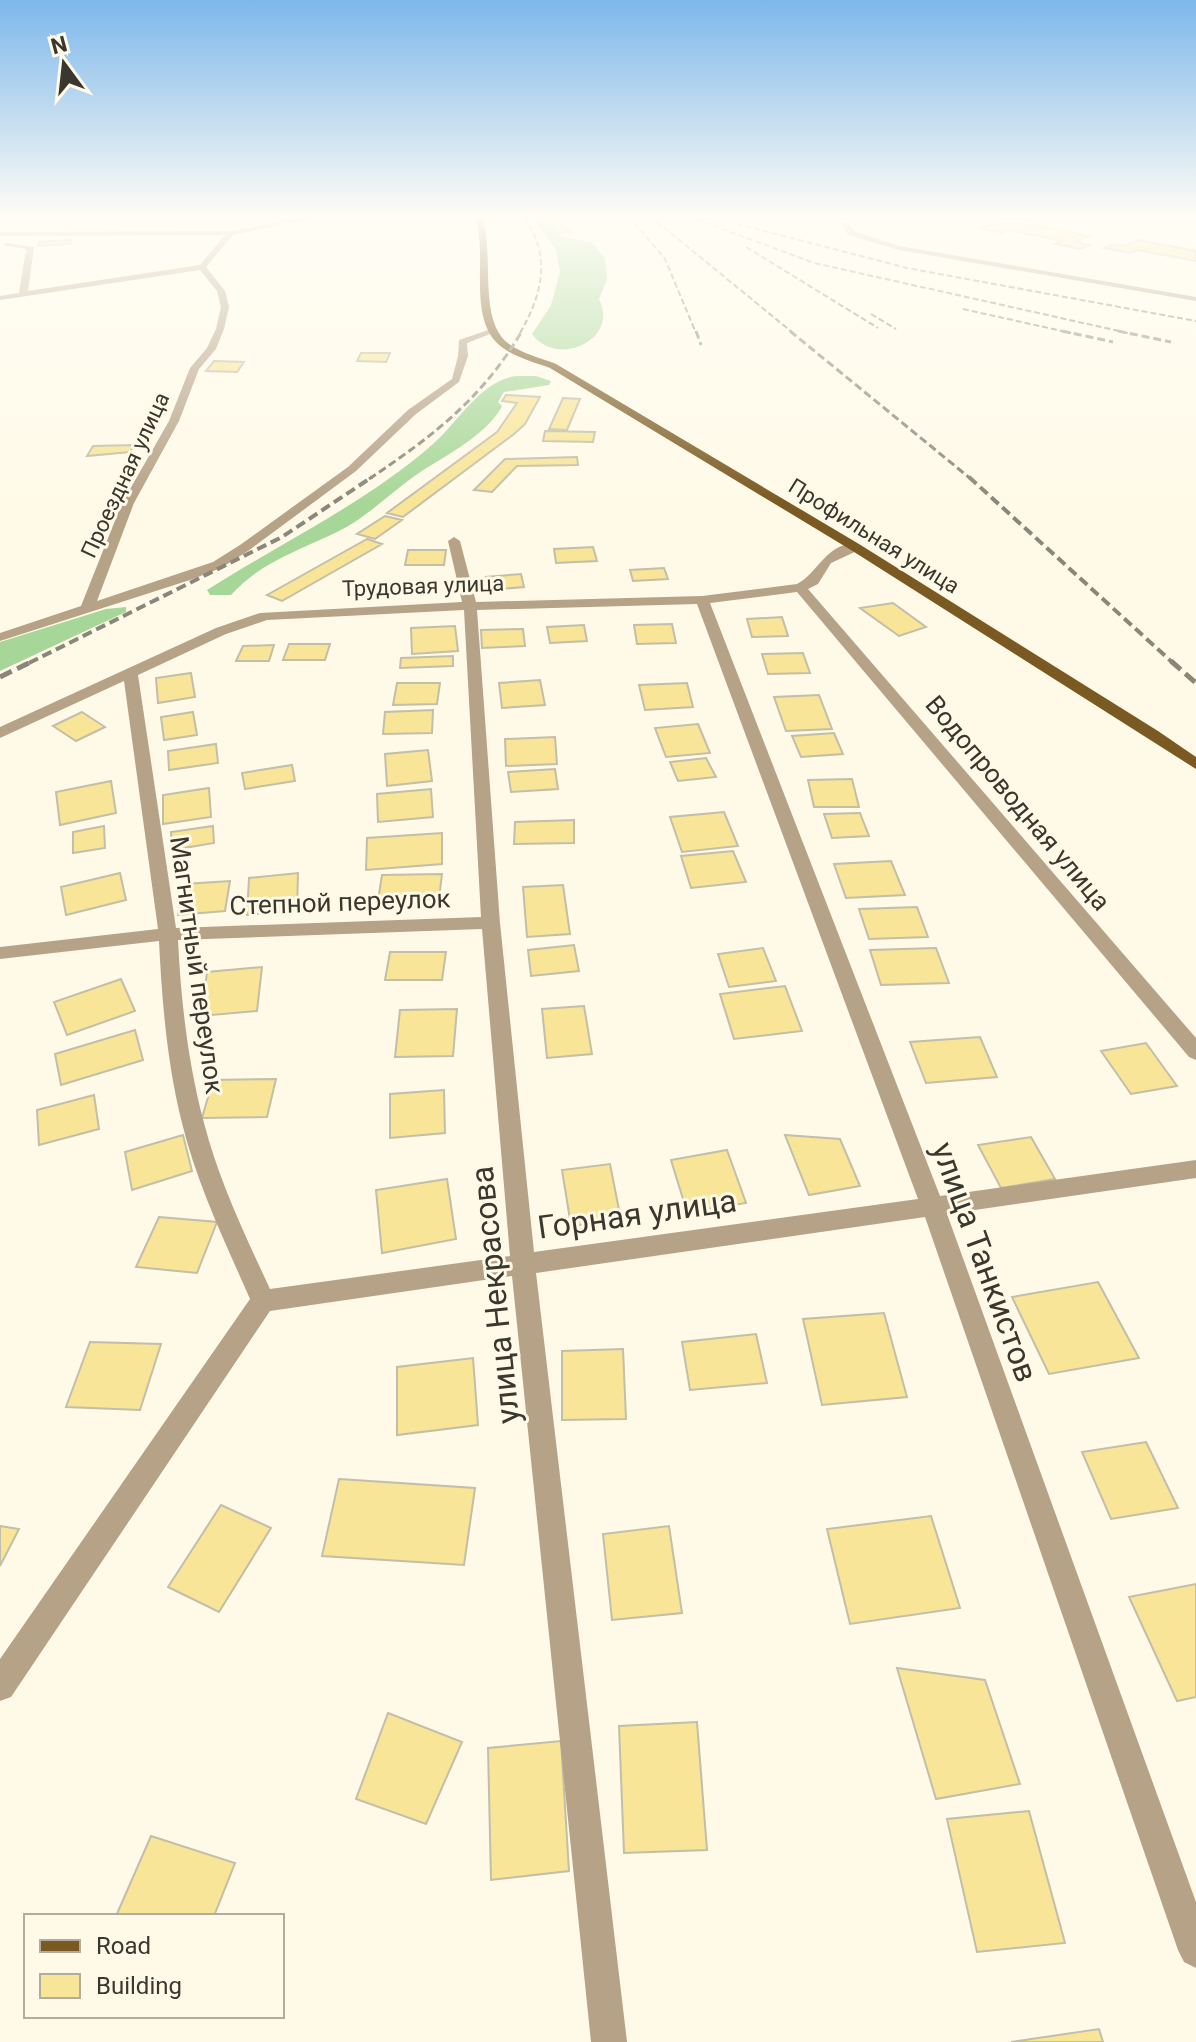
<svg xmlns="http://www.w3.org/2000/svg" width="1196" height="2042" viewBox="0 0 1196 2042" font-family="Roboto,sans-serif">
	<rect width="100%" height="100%" fill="#fffae8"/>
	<path fill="#a7d798" d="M532 216H543L562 237 591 242 605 258 607 279 599 299C620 341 556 368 532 334L551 305 560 272 556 250Z
		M517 376H536L551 381 549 385 504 392 498 402 502 406 500 410C479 441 443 456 413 477 387 496 366 518 337 532 300 550 259 563 231 595H210L207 590C282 542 366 503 433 444 458 422 482 379 517 376Z
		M126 607V612L0 671V642L106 609Z"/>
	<path fill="#f8e598" stroke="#c3bea8" stroke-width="2" d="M542 216H554L571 232 558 233Z
		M1012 221 1090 236 1075 242 1089 245 1080 249 1055 244 1062 241 1009 230 1002 233 978 228Z
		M71 240 70 244 38 246 39 242Z
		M1138 240 1196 251V261L1137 250 1131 253 1104 248 1113 244 1124 246Z
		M361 353H390L386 362 357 361Z
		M214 361 244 362 237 372 206 371Z
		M506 395 540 397 525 424 514 434 403 517 387 513 497 432 517 403 502 401Z
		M563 398 580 399 567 430 549 429Z
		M545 431 595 432 593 442 543 441Z
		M134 445 130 452 87 456 93 446Z
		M577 457 578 465 517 466 492 492 474 490 505 459Z
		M385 516 402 520 375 539 357 534Z
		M367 539 382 544 282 601 267 595Z
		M593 547 597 561 556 563 554 549Z
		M408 550H446L444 565H405Z
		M664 568 668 579 633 581 630 570Z
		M521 574 524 587 489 590 486 577Z
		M893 603 926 627 899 636 860 608Z
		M782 617 788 636 752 637 747 619Z
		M672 624 676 643 637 644 634 625Z
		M584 625 587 641 550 643 547 627Z
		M455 626 458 651 412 654 411 628Z
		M523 629 525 646 482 648 481 630Z
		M289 644H330L325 660H283Z
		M274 645 269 661H236L243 646Z
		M803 653 810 673 768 674 762 654Z
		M453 656V666L400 668 401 658Z
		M191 673 195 697 158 703 156 678Z
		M540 680 545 705 502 708 499 683Z
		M397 683H440L437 704 393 705Z
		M687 683 693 707 645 710 639 685Z
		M819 695 832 729 786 731 774 697Z
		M433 710 432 733 383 734 385 712Z
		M82 712 105 727 76 741 53 726Z
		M193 712 197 735 164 740 161 717Z
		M698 724 710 753 666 757 655 728Z
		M834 733 843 754 801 757 792 736Z
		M555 737 557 764 506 766 505 739Z
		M216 744 218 763 169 770 168 751Z
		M428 750 432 781 387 786 385 754Z
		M706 758 716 777 678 781 670 762Z
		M292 765 295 781 245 789 242 773Z
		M555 769 558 789 511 792 508 772Z
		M852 779 859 807H814L808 780Z
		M111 781 116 813 60 825 56 792Z
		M209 788 211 817 163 824V795Z
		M431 789 433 817 378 822 377 794Z
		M724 812 738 846 682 852 670 817Z
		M860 813 869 836 832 838 824 814Z
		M574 820V843L514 844 515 822Z
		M104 826 105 848 73 853V832Z
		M213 826 214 843 172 850 171 832Z
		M442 833V864L366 870 367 838Z
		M733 851 746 882 691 888 681 856Z
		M891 861 905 895 846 898 834 864Z
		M120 873 126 900 66 915 61 887Z
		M298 873 297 910 247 915 249 878Z
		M442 874 439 899 378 900 382 875Z
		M230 881 225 911 178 915 184 884Z
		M563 885 570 934 527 937 523 887Z
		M917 907 928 937 869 939 859 909Z
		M574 945 579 971 531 976 528 950Z
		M763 948 776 981 729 987 718 954Z
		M936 948 949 983 881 985 870 950Z
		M390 952H446L442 980H385Z
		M262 967 257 1011 201 1016 207 972Z
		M121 979 135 1011 67 1035 54 1002Z
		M785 986 802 1031 734 1039 720 994Z
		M584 1006 592 1054 547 1058 542 1009Z
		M457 1009 453 1056 395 1057 400 1010Z
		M135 1030 143 1060 61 1085 55 1054Z
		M980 1037 997 1077 926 1083 910 1042Z
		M1146 1043 1177 1086 1131 1094 1101 1051Z
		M276 1079 267 1117 202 1118 213 1080Z
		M444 1090 445 1133 390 1138V1094Z
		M94 1095 99 1129 39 1145 37 1110Z
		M183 1135 192 1171 132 1190 125 1152Z
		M785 1135 840 1139 860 1186 809 1195Z
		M1031 1137 1055 1179 1001 1188 978 1145Z
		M727 1150 746 1203 687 1212 671 1160Z
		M610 1164 621 1220 571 1226 562 1170Z
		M447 1179 456 1239 382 1253 376 1190Z
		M159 1217 217 1222 197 1273 136 1267Z
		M1098 1282 1139 1358 1049 1374 1012 1297Z
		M884 1313 907 1397 822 1405 803 1319Z
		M756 1334 767 1383 690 1390 682 1342Z
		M90 1342 161 1344 140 1410 66 1407Z
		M623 1349 626 1419 562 1420V1351Z
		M473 1358 478 1425 397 1435V1367Z
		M1146 1442 1178 1508 1111 1519 1082 1452Z
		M339 1479 475 1488 464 1565 322 1556Z
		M221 1505 271 1528 219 1612 168 1587Z
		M931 1516 960 1608 850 1624 827 1529Z
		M0 1526 19 1529 0 1566Z
		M669 1526 682 1613 612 1620 603 1534Z
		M1196 1584V1697L1177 1701 1129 1597Z
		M897 1668 985 1680 1020 1784 936 1799Z
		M388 1713 462 1742 426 1824 356 1799Z
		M697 1722 707 1850 624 1853 619 1726Z
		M561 1741 569 1871 491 1880 488 1748Z
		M1029 1811 1065 1943 977 1952 947 1819Z
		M151 1836 235 1863 214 1916H116Z
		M1099 2029 1103 2042H1011Z"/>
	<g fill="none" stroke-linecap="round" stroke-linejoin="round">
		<path fill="#b6a287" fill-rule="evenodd" d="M307 216H324L233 235 206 267 225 291 229 307 224 329 216 349 199 369 179 421 134 503 97 601 213 562 240 545 348 467 408 410 452 379 458 356 459 340 494 328 498 331 467 343 468 356 459 382 416 414 356 471 248 551 221 568 190 580 0 641V633L81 606 122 503 169 421 190 368 207 348 216 329 221 307 217 291 200 270 0 300V296L19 293 26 249 3 245 7 243 34 247 28 291 200 265 225 235 0 236V232L231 231Z
			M836 216H843L854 231 900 246 1196 297V301L899 250 848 235Z
			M454 537 460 541 476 602 702 596 797 584C819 573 826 541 859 544V550L831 563 818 584 808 589 1196 1038V1060L1189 1057 797 592 710 603 940 1196 1196 1160V1178L947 1214 1196 1902V1968L1184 1962 1178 1950 925 1217 536 1273 627 2042H591L512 1276 270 1311 11 1697 0 1701V1659L250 1299C225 1242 197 1184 182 1123 167 1063 162 1002 159 941L0 959V947L158 929 124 681 0 738V727L216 628 260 613 462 602 448 541ZM697 604 918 1199 534 1252 500 923 477 610ZM464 610 481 917 176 928 138 675 226 634 267 620ZM482 929 510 1256 270 1289C245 1235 219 1181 204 1123 188 1063 181 1002 178 940Z"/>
		<path fill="#7b5922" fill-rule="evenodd" d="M475 216H482C495 252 477 321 509 344 523 354 541 358 556 364L859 544 1158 731 1196 757V769L851 550 550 368C534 362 517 358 503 348 465 321 489 255 475 216Z"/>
		<path stroke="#8a877a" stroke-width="2" stroke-dasharray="6 3" stroke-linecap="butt" d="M629 216 665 259 696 333
			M650 216 793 333
			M688 216 814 263 1128 333
			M737 224 907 268 1196 321
			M746 247 878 328
			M963 309 1071 333
			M871 314 896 329
			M520 333C543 293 552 255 523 216"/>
		<path stroke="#8a877a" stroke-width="3" stroke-dasharray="8 4" stroke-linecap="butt" d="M696 331 701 345
			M790 331 971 479
			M1062 331 1113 342
			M1118 331 1171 342
			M369 479C433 436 482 399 522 331"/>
		<path stroke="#8a877a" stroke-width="4" stroke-dasharray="10 5" stroke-linecap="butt" d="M969 477 1173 663
			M29 663 282 537 372 477"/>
		<path stroke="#8a877a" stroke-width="5" stroke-dasharray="13 6" stroke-linecap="butt" d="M1171 661 1196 683
			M0 677 33 661"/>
	</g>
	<linearGradient id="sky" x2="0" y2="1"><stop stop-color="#7db7eb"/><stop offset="0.43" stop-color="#fffdf5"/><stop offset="1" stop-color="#fffdf5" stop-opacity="0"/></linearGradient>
	<rect width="1196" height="502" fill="url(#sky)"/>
	<g text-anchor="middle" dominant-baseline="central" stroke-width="6" stroke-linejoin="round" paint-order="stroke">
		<g font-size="22" fill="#39372e" stroke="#fffae8">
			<text transform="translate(125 475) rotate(-65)">Проездная улица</text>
			<text transform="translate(874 536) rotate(32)">Профильная улица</text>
			<text transform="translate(423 586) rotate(-2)">Трудовая улица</text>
		</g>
		<g font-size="26" fill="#39372e" stroke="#fffae8">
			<text transform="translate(1018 803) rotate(50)">Водопроводная улица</text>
			<text transform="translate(340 902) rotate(-2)">Степной переулок</text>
			<text transform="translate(197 965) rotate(82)">Магнитный переулок</text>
		</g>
		<g font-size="32" fill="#39372e" stroke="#fffae8">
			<text transform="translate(637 1214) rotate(-8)">Горная улица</text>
			<text transform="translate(985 1262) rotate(70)">улица Танкистов</text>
			<text transform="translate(495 1295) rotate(-96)">улица Некрасова</text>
		</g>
	</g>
	<rect x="24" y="1914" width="260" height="104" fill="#fffae8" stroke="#b0ac9e" stroke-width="2"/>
	<rect x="40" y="1940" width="40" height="12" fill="#7b5922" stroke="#b0ac9e" stroke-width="2"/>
	<text x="96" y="1954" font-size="24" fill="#39372e">Road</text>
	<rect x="40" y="1974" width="40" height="24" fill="#f8e598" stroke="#b0ac9e" stroke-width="2"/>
	<text x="96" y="1994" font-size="24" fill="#39372e">Building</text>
	<g transform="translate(64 64) rotate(345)" stroke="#fffae8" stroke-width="6" paint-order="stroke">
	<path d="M0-6L14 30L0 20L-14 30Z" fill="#39372e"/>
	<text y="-12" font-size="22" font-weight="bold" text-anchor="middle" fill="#39372e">N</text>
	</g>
</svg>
